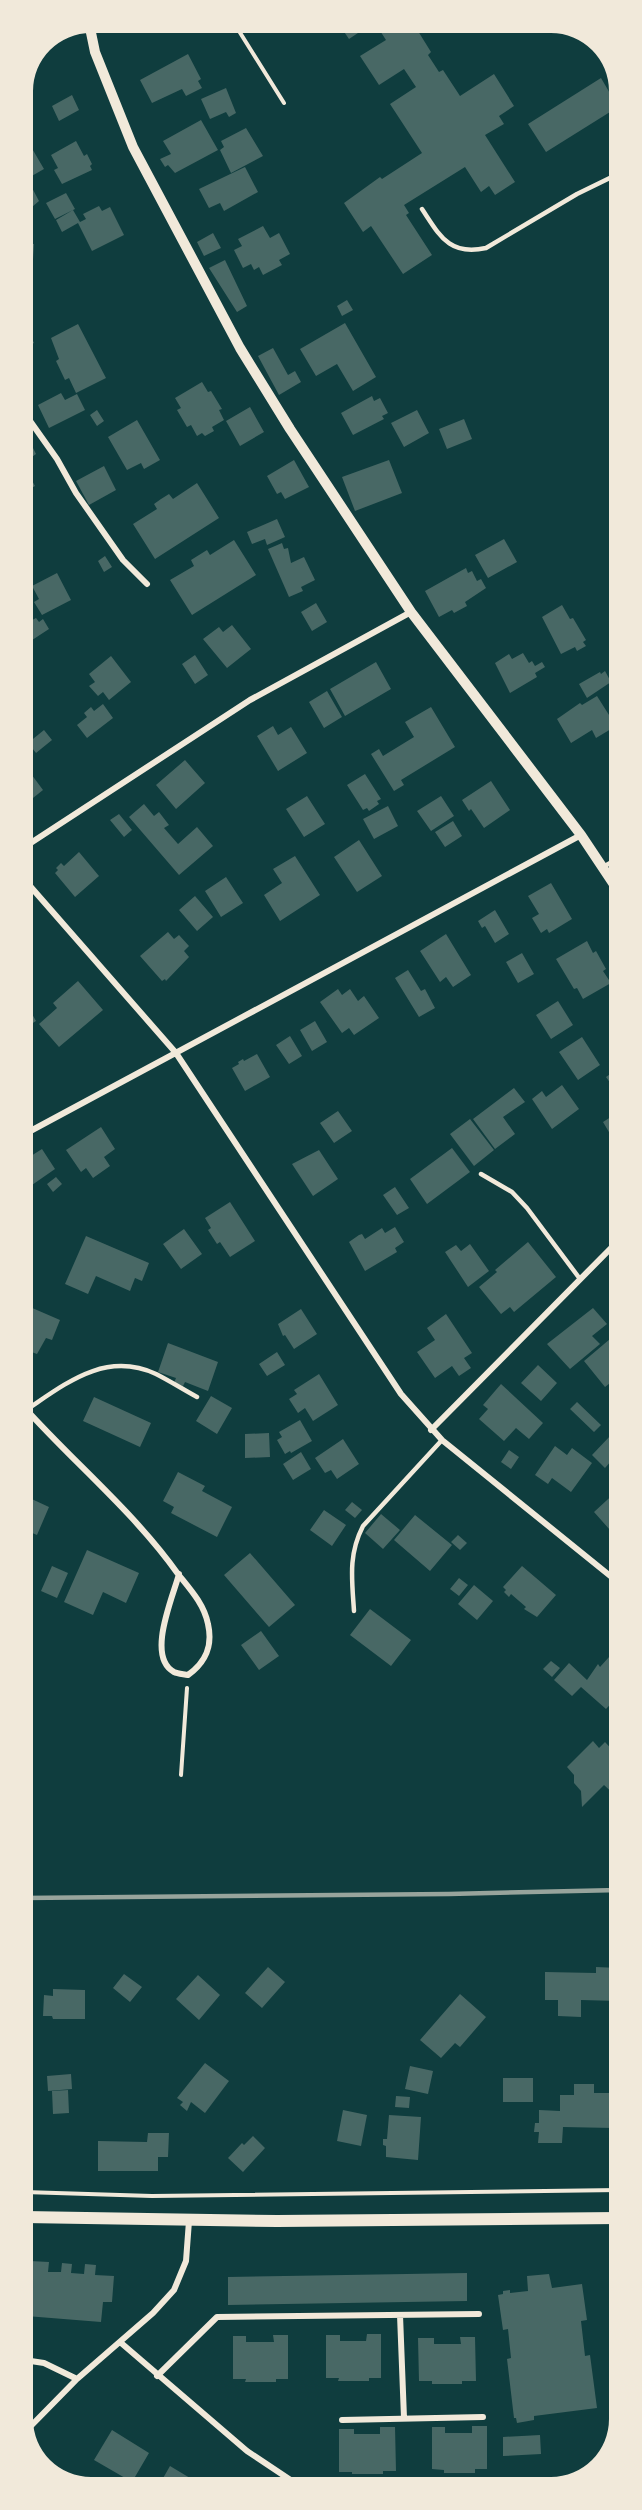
<svg xmlns="http://www.w3.org/2000/svg" width="642" height="2510" viewBox="0 0 642 2510" font-family="'PT Sans Narrow',sans-serif">
	<rect width="100%" height="100%" fill="#0f3d3e"/>
	<path fill="#486865" d="M338 23H373L349 39Z
		M375 23H407L409 25 413 23 431 52 428 55 439 72 443 70 460 96 494 74 514 106 499 116 504 124 485 135 515 182 495 195 489 186 481 192 465 167 404 205 409 213 406 215 432 255 403 274 371 226 363 232 344 203 380 177 382 179 422 153 390 104 416 87 404 69 379 85 360 56 386 40Z
		M188 54 201 79 198 81 202 88 186 96 182 89 152 103 140 80Z
		M601 78 618 107 546 152 528 124Z
		M226 88 236 113 229 117 226 112 210 119 201 99Z
		M72 95 79 110 59 121 52 106Z
		M201 120 218 150 175 173 168 165 165 167 160 159 171 154 163 141Z
		M246 128 263 156 231 173 220 150 224 147 221 141Z
		M76 141 84 156 87 154 92 164 90 166 92 170 62 184 54 170 58 168 51 155Z
		M30 145 44 169 30 177 23 164V150Z
		M245 167 258 192 224 211 220 203 209 208 199 189Z
		M30 184 39 201 32 207 30 206 23 193V188Z
		M66 193 75 209 55 219 46 203Z
		M99 206 102 211 110 207 124 235 92 251 78 223 62 232 56 220 73 210 80 222 86 219 83 214Z
		M263 226 270 238 279 233 290 254 279 260 282 265 263 275 259 267 254 270 251 264 243 268 234 250 242 246 238 239Z
		M213 233 221 248 204 256 197 242Z
		M23 243 34 244 32 275 23 274Z
		M225 260 247 306 237 312 209 268Z
		M347 300 353 310 342 316 337 306Z
		M345 323 376 377 353 391 337 364 316 376 300 349Z
		M78 324 106 378 76 393 69 378 65 380 56 361 59 359 51 338Z
		M25 325 34 343 23 348V327Z
		M273 348 288 375 295 371 301 382 279 395 258 356Z
		M202 382 208 392 211 391 222 409 219 410 224 420 212 427 214 431 205 436 202 433 197 436 191 425 187 427 177 410 181 408 175 398Z
		M61 393 65 400 77 394 85 410 49 428 38 405Z
		M372 396 374 401 380 398 388 413 382 416 384 419 353 435 341 413Z
		M250 407 264 432 240 446 226 421Z
		M97 410 104 421 97 426 90 415Z
		M417 410 429 433 404 447 391 423Z
		M464 419 472 439 447 449 439 429Z
		M137 420 160 460 144 469 141 463 127 470 108 437Z
		M25 432 36 454 29 459 27 456 23 458Z
		M294 460 309 487 285 499 281 492 277 494 267 476Z
		M389 460 402 493 355 511 342 477Z
		M23 464 35 486 26 491 29 497 23 501Z
		M104 466 116 490 89 505 76 481Z
		M197 483 219 518 155 559 133 524 157 509 154 504 161 499 169 494 173 499Z
		M277 519 285 537 267 545 265 539 252 544 247 532Z
		M504 539 517 562 488 578 475 555Z
		M234 540 256 575 192 615 170 580 194 566 191 560 207 550 210 555Z
		M282 543 284 549 288 548 291 563 304 557 315 580 301 587 303 591 289 597 268 549Z
		M105 556 112 567 104 572 98 561Z
		M466 568 468 573 472 571 477 581 481 579 486 588 465 602 467 606 454 613 452 610 439 617 425 591Z
		M57 573 71 600 42 615 34 602 39 599 32 586Z
		M316 603 327 622 312 631 301 612Z
		M562 605 570 619 573 618 586 640 583 642 586 646 577 651 575 647 561 654 542 617Z
		M36 618 39 622 43 619 49 629 23 646V625Z
		M232 625 251 649 227 668 203 639 219 627 223 632Z
		M523 653 529 663 532 661 535 666 542 662 545 667 535 673 537 677 510 693 495 663 509 654 512 659Z
		M195 655 208 675 195 684 182 664Z
		M111 656 131 682 109 700 103 692 98 696 89 686 95 682 89 674Z
		M376 662 391 689 345 716 330 689Z
		M605 671 611 682 587 698 579 684 600 672 601 674Z
		M327 691 342 717 324 728 309 702Z
		M597 696 616 726 596 738 592 730 571 743 557 719 580 703 582 705Z
		M103 704 113 718 87 738 77 725 87 717 84 713 91 707 94 711Z
		M431 707 455 747 401 780 404 785 394 791 371 754 379 749 383 756 414 737 405 722Z
		M273 726 278 735 291 727 307 753 278 771 257 736Z
		M44 730 52 740 36 753 28 743Z
		M185 760 205 783 176 809 156 785Z
		M23 763 43 790 23 806Z
		M365 774 381 799 377 801 379 804 369 811 367 808 363 810 347 785Z
		M491 781 510 810 484 828 471 809 469 811 462 800Z
		M307 796 325 824 304 837 286 809Z
		M441 796 454 816 431 831 417 811Z
		M144 804 154 816 159 812 169 825 164 828 178 844 197 827 213 846 179 875 129 817Z
		M388 806 398 826 374 839 363 819Z
		M119 814 132 830 124 837 110 820Z
		M453 821 462 836 445 847 435 832Z
		M359 840 382 876 357 892 334 857Z
		M79 852 99 876 75 897 55 873 58 870 56 868 61 863 64 866Z
		M295 856 320 895 280 921 264 895 282 883 273 869Z
		M226 877 243 903 221 917 205 891Z
		M551 883 572 919 549 933 547 929 541 933 532 918 539 914 528 896Z
		M195 896 213 917 197 931 179 910Z
		M495 910 509 934 495 943 485 926 482 928 478 921Z
		M168 932 174 939 179 935 189 946 184 951 189 957 166 981 165 979 162 981 140 956Z
		M446 934 471 975 453 987 446 977 440 982 420 951Z
		M587 941 593 953 596 951 606 969 603 971 611 983 583 999 577 988 574 989 556 959Z
		M522 953 534 974 518 983 506 962Z
		M408 970 421 991 425 989 435 1008 419 1017 395 978Z
		M78 981 103 1010 59 1047 39 1024 57 1008 53 1003Z
		M338 989 342 995 350 989 358 1001 364 996 379 1018 354 1035 349 1028 342 1033 320 1002Z
		M23 998 36 1021 23 1029Z
		M558 1001 573 1025 551 1039 536 1015Z
		M315 1021 327 1042 312 1051 300 1030Z
		M290 1036 302 1056 289 1064 276 1045Z
		M582 1037 600 1065 578 1080 559 1052Z
		M257 1054 270 1077 245 1091 232 1068 239 1064 238 1062 243 1059 244 1061Z
		M616 1070 619 1078 611 1084 606 1077Z
		M562 1085 579 1109 552 1129 532 1099 542 1091 546 1097Z
		M514 1088 525 1102 503 1117 515 1134 495 1149 473 1119Z
		M338 1111 352 1131 334 1143 320 1123Z
		M617 1113 619 1142 616 1144 603 1122Z
		M470 1119 494 1150 474 1166 450 1134Z
		M101 1127 115 1149 104 1157 110 1166 93 1178 86 1168 81 1172 66 1150Z
		M452 1148 470 1172 427 1204 410 1179Z
		M42 1149 55 1169 32 1185 23 1172V1161Z
		M319 1150 338 1179 313 1196 292 1164Z
		M56 1177 62 1184 53 1192 47 1184Z
		M395 1187 409 1208 397 1215 383 1195Z
		M230 1202 255 1241 230 1257 220 1242 217 1244 208 1230 211 1228 205 1218Z
		M395 1227 404 1242 395 1248 397 1252 365 1271 349 1242 359 1235 362 1234 365 1239 382 1228 385 1233Z
		M184 1229 202 1254 181 1269 163 1244Z
		M86 1236 149 1263 142 1281 135 1278 130 1291 96 1276 88 1294 65 1284Z
		M528 1242 556 1277 514 1312 510 1307 501 1314 479 1287 497 1272 495 1270Z
		M470 1244 489 1271 468 1287 445 1252 456 1245 461 1251Z
		M23 1304 60 1320 52 1340 46 1338 37 1354 23 1349Z
		M593 1308 607 1324 592 1336 600 1344 570 1369 547 1344Z
		M301 1309 317 1334 294 1349 285 1335 283 1336 278 1324Z
		M446 1314 472 1353 464 1358 471 1368 459 1376 452 1366 435 1378 417 1352 435 1340 427 1328Z
		M610 1339 619 1351V1376L605 1387 584 1361Z
		M168 1343 218 1362 208 1391 185 1382 183 1386 174 1383 176 1378 158 1372Z
		M277 1352 285 1365 267 1376 259 1364Z
		M538 1365 557 1383 541 1401 521 1383Z
		M319 1374 338 1405 313 1421 305 1408 298 1413 289 1399 297 1394 294 1390Z
		M501 1384 543 1423 529 1439 516 1428 504 1441 479 1419 488 1409 483 1405Z
		M211 1396 232 1408 217 1434 196 1421Z
		M94 1397 151 1423 140 1447 83 1421Z
		M577 1402 601 1425 594 1432 570 1409Z
		M300 1420 312 1441 291 1453 290 1451 285 1454 277 1440 282 1437 279 1432Z
		M269 1433 270 1457 245 1458V1434Z
		M611 1435 619 1443V1452L605 1468 592 1455Z
		M343 1439 359 1464 337 1479 331 1470 325 1473 315 1458Z
		M555 1446 567 1455 572 1448 592 1463 571 1492 552 1478 548 1484 535 1475Z
		M509 1450 519 1457 511 1469 501 1462Z
		M301 1452 311 1469 293 1480 283 1464Z
		M178 1472 205 1486 202 1491 232 1507 217 1537 171 1513 174 1507 163 1501Z
		M619 1489V1522L610 1530 594 1512Z
		M23 1495 49 1507 37 1535 23 1529Z
		M352 1502 362 1510 355 1518 345 1510Z
		M324 1510 346 1525 332 1546 310 1530Z
		M381 1514 400 1530 383 1549 365 1533Z
		M415 1515 452 1545 430 1571 394 1540Z
		M458 1535 467 1543 460 1550 451 1542Z
		M87 1550 139 1573 126 1603 103 1592 93 1615 64 1602Z
		M250 1553 295 1605 269 1627 224 1575Z
		M52 1566 68 1573 57 1598 41 1591Z
		M522 1566 556 1595 537 1617 524 1609 526 1607 511 1594 509 1597 504 1592 506 1590 503 1587Z
		M459 1578 468 1585 459 1596 450 1589Z
		M474 1585 493 1601 477 1620 458 1604Z
		M370 1609 411 1640 391 1666 350 1635Z
		M261 1631 279 1656 259 1670 241 1645Z
		M618 1647 619 1695 606 1709 581 1687 572 1696 554 1680 569 1663 587 1680 598 1664 600 1667Z
		M551 1661 560 1668 552 1677 543 1669Z
		M593 1741 599 1748 605 1742 619 1757V1799L604 1785 582 1807 581 1791 574 1783V1775L567 1767Z
		M268 1967 285 1982 262 2008 245 1993Z
		M596 1967 619 1968V2001L581 2000V2017L558 2016V2000H545V1972L596 1973Z
		M124 1974 142 1987 130 2002 113 1988Z
		M198 1975 220 1995 199 2020 176 1999Z
		M53 1989 85 1990V2019H53L52 2016H43L44 1995 53 1996Z
		M460 1994 486 2017 460 2047 455 2043 441 2058 420 2040Z
		M205 2063 229 2081 205 2113 191 2102 187 2111 180 2105 183 2102 177 2098Z
		M410 2066 433 2071 428 2094 405 2089Z
		M71 2074 72 2089 48 2091 47 2076Z
		M503 2078H533V2102H503Z
		M574 2084H594V2093H613V2128L563 2127 562 2143H538L539 2132H534L535 2123H539V2110L560 2111V2095H574Z
		M68 2090 69 2113 53 2114 52 2091Z
		M396 2096 410 2097 409 2108 395 2107Z
		M343 2110 367 2115 361 2146 337 2141Z
		M389 2115 421 2117 418 2160 386 2157V2146L383 2145V2139H387Z
		M148 2133H169L168 2157H158V2171H98V2141L147 2142Z
		M253 2136 265 2148 243 2172 228 2158 242 2143 244 2145Z
		M30 2261 49 2262 48 2272H61L62 2263 72 2264 71 2273 84 2274 85 2264 96 2265 95 2275 114 2276 112 2302H103L101 2322 26 2316Z
		M467 2273V2301L228 2305V2277Z
		M549 2274 552 2288 582 2284 587 2320 581 2321 585 2356 590 2355 597 2408 534 2416V2420L517 2423 516 2418H514L507 2359 511 2358 508 2329 503 2330 498 2295 503 2294V2291L510 2290V2293L528 2291 527 2276Z
		M367 2334H381V2378H369V2381H338L339 2378H326V2335H340V2341H366Z
		M273 2335H288V2379H276V2382H245L246 2379H233V2336H246V2342H274Z
		M460 2337H475L476 2381H462V2384H432V2381H419L418 2338H434V2344H461Z
		M472 2426H487V2469H475V2473H444V2470L432 2469V2427H445V2433H472Z
		M380 2427H395L396 2471H383V2474H352V2472H339V2429H354V2434H380Z
		M112 2430 149 2453 132 2482 94 2460Z
		M540 2435 541 2454 503 2456V2437Z
		M170 2466 190 2478 203 2487H158Z"/>
	<g fill="none" stroke-linecap="round" stroke-linejoin="round">
		<path stroke="#f1e9da" stroke-width="4" d="M234 23 284 103
			M181 1775 187 1688
			M24 2192 152 2196 619 2190"/>
		<path stroke="#f1e9da" stroke-width="4.5" d="M422 209C440 236 449 256 486 248L577 194 618 174
			M603 867 619 858
			M481 1174 512 1192 527 1208 580 1279
			M23 1412C64 1385 104 1350 156 1374 170 1381 184 1390 197 1397
			M354 1611C352 1580 348 1555 363 1526L442 1440
			M514 2484 575 2480"/>
		<path stroke="#f1e9da" stroke-width="6" d="M23 411 57 459 76 493 123 560 147 584
			M23 848 250 700 411 612
			M23 878 176 1053 401 1394 442 1440 619 1583
			M23 1135 581 835
			M23 1406C74 1463 134 1512 178 1574 190 1589 204 1604 208 1624 213 1646 206 1662 188 1675 184 1674 178 1674 174 1672 146 1657 173 1597 179 1574
			M431 1430 619 1240
			M400 2315 404 2418
			M120 2342 247 2451 301 2487
			M24 2360 44 2363 77 2379
			M157 2376 217 2317 479 2314
			M342 2420 483 2417
			M24 2433 77 2379 153 2313 174 2290 186 2261 189 2221"/>
		<path stroke="#f1e9da" stroke-width="10" d="M89 23 95 52 133 147 240 348 290 429 411 612 581 835 619 892"/>
		<path stroke="#f1e9da" stroke-width="12" d="M24 2217 277 2221 619 2218"/>
		<path stroke="#97a49c" stroke-width="4.5" d="M23 1898 449 1894 619 1890"/>
	</g>
	<path d="M0 0H642V2510H0ZM91 33H551A58 58 0 0 1 609 91V2419A58 58 0 0 1 551 2477H91A58 58 0 0 1 33 2419V91A58 58 0 0 1 91 33Z" fill="#f1e9da" fill-rule="evenodd"/>
</svg>
